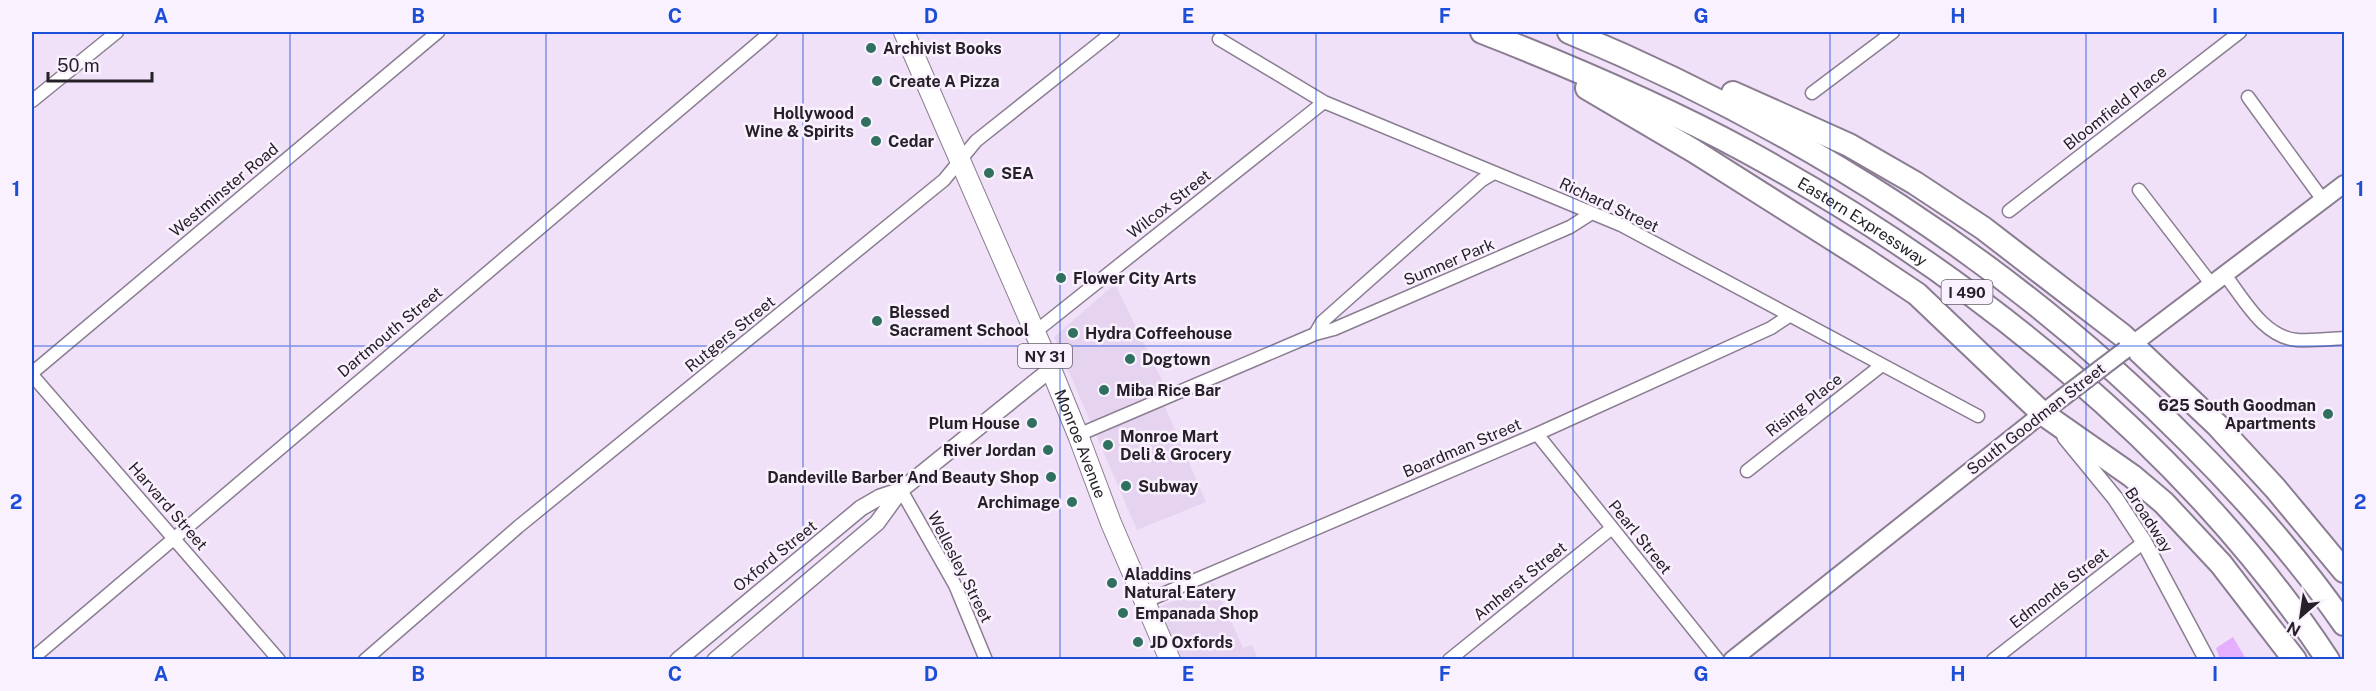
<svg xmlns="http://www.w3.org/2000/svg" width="2376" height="691" viewBox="0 0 2376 691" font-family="'Public Sans',sans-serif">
	<rect width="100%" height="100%" fill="#f0e1f8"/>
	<path fill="#e6d3f0" d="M1115 284 1163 382 1156 386 1206 502 1137 530 1054 337Z
		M1214 583 1243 648 1252 645 1258 659H1182L1157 608Z"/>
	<path fill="#e4b0fe" d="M2233 637 2246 659H2220L2216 648Z"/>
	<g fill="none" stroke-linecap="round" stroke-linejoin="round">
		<g stroke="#8a7d91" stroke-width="15">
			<path id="minor" d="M1219 39 1324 102 1621 225 1978 416
				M1812 93 1893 32
				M2248 97 2323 200
				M32 101 117 32
				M2139 190 2212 285
				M2009 211 2240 32
				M2225 275C2244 299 2263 337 2297 340 2312 341 2329 339 2344 338
				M1035 332 1324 102
				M1315 334 1322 322 1482 180 1494 173
				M32 373 438 32
				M32 375 279 660
				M1537 434 1718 660
				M1078 435 1315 334 1334 329 1570 227 1592 213
				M1747 471 1882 365
				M901 490 955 585 986 660
				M1144 602 1537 434 1771 328 1789 316
				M32 659 771 32
				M365 660 518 527 944 180 976 141 1113 32
				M1449 660 1612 528
				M1993 660 2144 542"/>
		</g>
		<g stroke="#8a7d91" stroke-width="18">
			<path id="tertiary" d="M2065 437 2115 498 2144 542 2207 660
				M678 660 861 508 880 497 901 490
				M715 660 877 523 901 490 1051 369"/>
		</g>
		<g stroke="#8a7d91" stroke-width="20">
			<path id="secondary" d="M2125 350 2344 184
				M1732 660 2062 398"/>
		</g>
		<g stroke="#8a7d91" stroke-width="22">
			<g id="primary">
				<path id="s1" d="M904 32 1051 369 1078 435 1111 523 1170 660"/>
			</g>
		</g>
		<g stroke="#8a7d91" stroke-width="26">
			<g id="motorway">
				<path id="s2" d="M1482 32C1572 67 1661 105 1746 151 1968 272 2188 448 2328 660"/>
				<path d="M1569 32C1800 128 2014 264 2190 443 2246 499 2299 559 2344 624"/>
				<path d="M1587 88 1694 151 1863 258 1917 294 2042 413 2132 476 2164 503 2221 564 2295 660"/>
				<path d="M1733 93 1849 145 1915 183 1983 228 2122 335 2217 425 2275 488 2344 571"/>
			</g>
		</g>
		<use href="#minor" stroke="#fff" stroke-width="12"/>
		<use href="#tertiary" stroke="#fff" stroke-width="15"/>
		<use href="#secondary" stroke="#fff" stroke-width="16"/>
		<use href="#primary" stroke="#fff" stroke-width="20"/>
		<use href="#motorway" stroke="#fff" stroke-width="22"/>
		<g stroke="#8a7d91" stroke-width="20" stroke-linecap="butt">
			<path id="secondary-bridge" d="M2062 398 2125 350"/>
		</g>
		<use href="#secondary-bridge" stroke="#fff" stroke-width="16"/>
	</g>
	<path fill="none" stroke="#1d4ed8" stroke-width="1.5" stroke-opacity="0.55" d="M290 32V660M546 32V660M803 32V660M1060 32V660M1316 32V660M1573 32V660M1830 32V660M2086 32V660M32 346H2344"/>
	<g fill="#30705e" stroke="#faf1ff" stroke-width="2">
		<circle cx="871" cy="48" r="6"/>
		<circle cx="877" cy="81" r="6"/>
		<circle cx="866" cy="122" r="6"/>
		<circle cx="876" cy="141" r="6"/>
		<circle cx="989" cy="173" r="6"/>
		<circle cx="1061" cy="278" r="6"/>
		<circle cx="877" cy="321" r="6"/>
		<circle cx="1073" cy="333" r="6"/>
		<circle cx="1130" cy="359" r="6"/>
		<circle cx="1104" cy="390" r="6"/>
		<circle cx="2328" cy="414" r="6"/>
		<circle cx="1032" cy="423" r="6"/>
		<circle cx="1108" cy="445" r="6"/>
		<circle cx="1048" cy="450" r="6"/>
		<circle cx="1051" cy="477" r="6"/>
		<circle cx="1126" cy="486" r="6"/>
		<circle cx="1072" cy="502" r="6"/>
		<circle cx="1112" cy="583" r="6"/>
		<circle cx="1123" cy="613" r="6"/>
		<circle cx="1138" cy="642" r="6"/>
	</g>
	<g text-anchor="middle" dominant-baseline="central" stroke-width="5" stroke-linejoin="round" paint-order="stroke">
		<g fill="#faf1ff" stroke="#665f69" stroke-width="1.5">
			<rect x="1941.5" y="280" width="51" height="24" rx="4.5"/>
			<rect x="1018" y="344" width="54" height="24" rx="4.5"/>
		</g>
		<g font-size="15" font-weight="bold" fill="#262129">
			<text x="1967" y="292">I 490</text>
			<text x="1045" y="356">NY 31</text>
		</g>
		<g font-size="16" font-weight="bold" fill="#262129" stroke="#faf1ff" text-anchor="start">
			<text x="883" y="48">Archivist Books</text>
			<text x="889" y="81">Create A Pizza</text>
			<text x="854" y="113" text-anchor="end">Hollywood<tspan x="854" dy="18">Wine &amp; Spirits</tspan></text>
			<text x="888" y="141">Cedar</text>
			<text x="1001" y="173">SEA</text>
			<text x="1073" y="278">Flower City Arts</text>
			<text x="889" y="312">Blessed<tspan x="889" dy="18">Sacrament School</tspan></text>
			<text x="1085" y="333">Hydra Coffeehouse</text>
			<text x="1142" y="359">Dogtown</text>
			<text x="1116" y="390">Miba Rice Bar</text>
			<text x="2316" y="405" text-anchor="end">625 South Goodman<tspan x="2316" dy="18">Apartments</tspan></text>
			<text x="1020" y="423" text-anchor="end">Plum House</text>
			<text x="1120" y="436">Monroe Mart<tspan x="1120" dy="18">Deli &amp; Grocery</tspan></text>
			<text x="1036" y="450" text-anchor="end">River Jordan</text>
			<text x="1039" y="477" text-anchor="end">Dandeville Barber And Beauty Shop</text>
			<text x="1138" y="486">Subway</text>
			<text x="1060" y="502" text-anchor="end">Archimage</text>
			<text x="1124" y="574">Aladdins<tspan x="1124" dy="18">Natural Eatery</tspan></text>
			<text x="1135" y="613">Empanada Shop</text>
			<text x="1150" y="642">JD Oxfords</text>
		</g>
		<g font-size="16" fill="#262129" stroke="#faf1ff">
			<text transform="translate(2115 108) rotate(-38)">Bloomfield Place</text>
			<text transform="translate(224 190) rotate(-40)">Westminster Road</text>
			<text transform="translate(1169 204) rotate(-38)">Wilcox Street</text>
			<text transform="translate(1609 205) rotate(25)">Richard Street</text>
			<text stroke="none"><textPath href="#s2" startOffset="426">Eastern Expressway</textPath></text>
			<text transform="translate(1449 262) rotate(-23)">Sumner Park</text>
			<text transform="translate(390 332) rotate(-40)">Dartmouth Street</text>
			<text transform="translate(730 334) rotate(-39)">Rutgers Street</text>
			<text transform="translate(1804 405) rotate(-38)">Rising Place</text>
			<text transform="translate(2036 419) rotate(-38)">South Goodman Street</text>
			<text stroke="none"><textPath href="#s1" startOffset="448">Monroe Avenue</textPath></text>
			<text transform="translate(1462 448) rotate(-23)">Boardman Street</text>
			<text transform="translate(168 506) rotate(49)">Harvard Street</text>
			<text transform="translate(2149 520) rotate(57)">Broadway</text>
			<text transform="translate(1640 537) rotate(51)">Pearl Street</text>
			<text transform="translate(775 556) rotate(-39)">Oxford Street</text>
			<text transform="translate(960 567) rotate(63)">Wellesley Street</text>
			<text transform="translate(1520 581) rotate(-39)">Amherst Street</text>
			<text transform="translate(2059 588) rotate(-38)">Edmonds Street</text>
		</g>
	</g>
	<rect width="2376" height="691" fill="none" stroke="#faf1ff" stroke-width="66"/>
	<g transform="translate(2301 616) rotate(209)" stroke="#faf1ff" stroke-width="4.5" paint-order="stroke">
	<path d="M0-4.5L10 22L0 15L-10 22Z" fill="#262129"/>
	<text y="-9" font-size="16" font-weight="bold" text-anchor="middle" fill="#262129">N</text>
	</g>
	<path d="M48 72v9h104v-9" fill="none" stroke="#262129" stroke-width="3"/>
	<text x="57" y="72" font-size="18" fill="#262129" stroke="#faf1ff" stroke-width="4.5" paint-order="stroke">50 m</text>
	<rect x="33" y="33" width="2310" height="625" fill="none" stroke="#1d4ed8" stroke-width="2"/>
	<g font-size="20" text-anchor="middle" font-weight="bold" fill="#1d4ed8">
		<text x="161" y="23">A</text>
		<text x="418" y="23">B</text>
		<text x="675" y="23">C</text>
		<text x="931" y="23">D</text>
		<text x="1188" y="23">E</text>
		<text x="1445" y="23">F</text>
		<text x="1701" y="23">G</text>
		<text x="1958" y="23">H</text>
		<text x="2215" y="23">I</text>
		<text x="16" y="196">1</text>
		<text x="2360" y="196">1</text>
		<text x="16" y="509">2</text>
		<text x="2360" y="509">2</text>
		<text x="161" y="681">A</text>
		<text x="418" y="681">B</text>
		<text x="675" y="681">C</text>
		<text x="931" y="681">D</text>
		<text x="1188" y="681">E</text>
		<text x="1445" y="681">F</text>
		<text x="1701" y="681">G</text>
		<text x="1958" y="681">H</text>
		<text x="2215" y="681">I</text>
	</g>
</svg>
